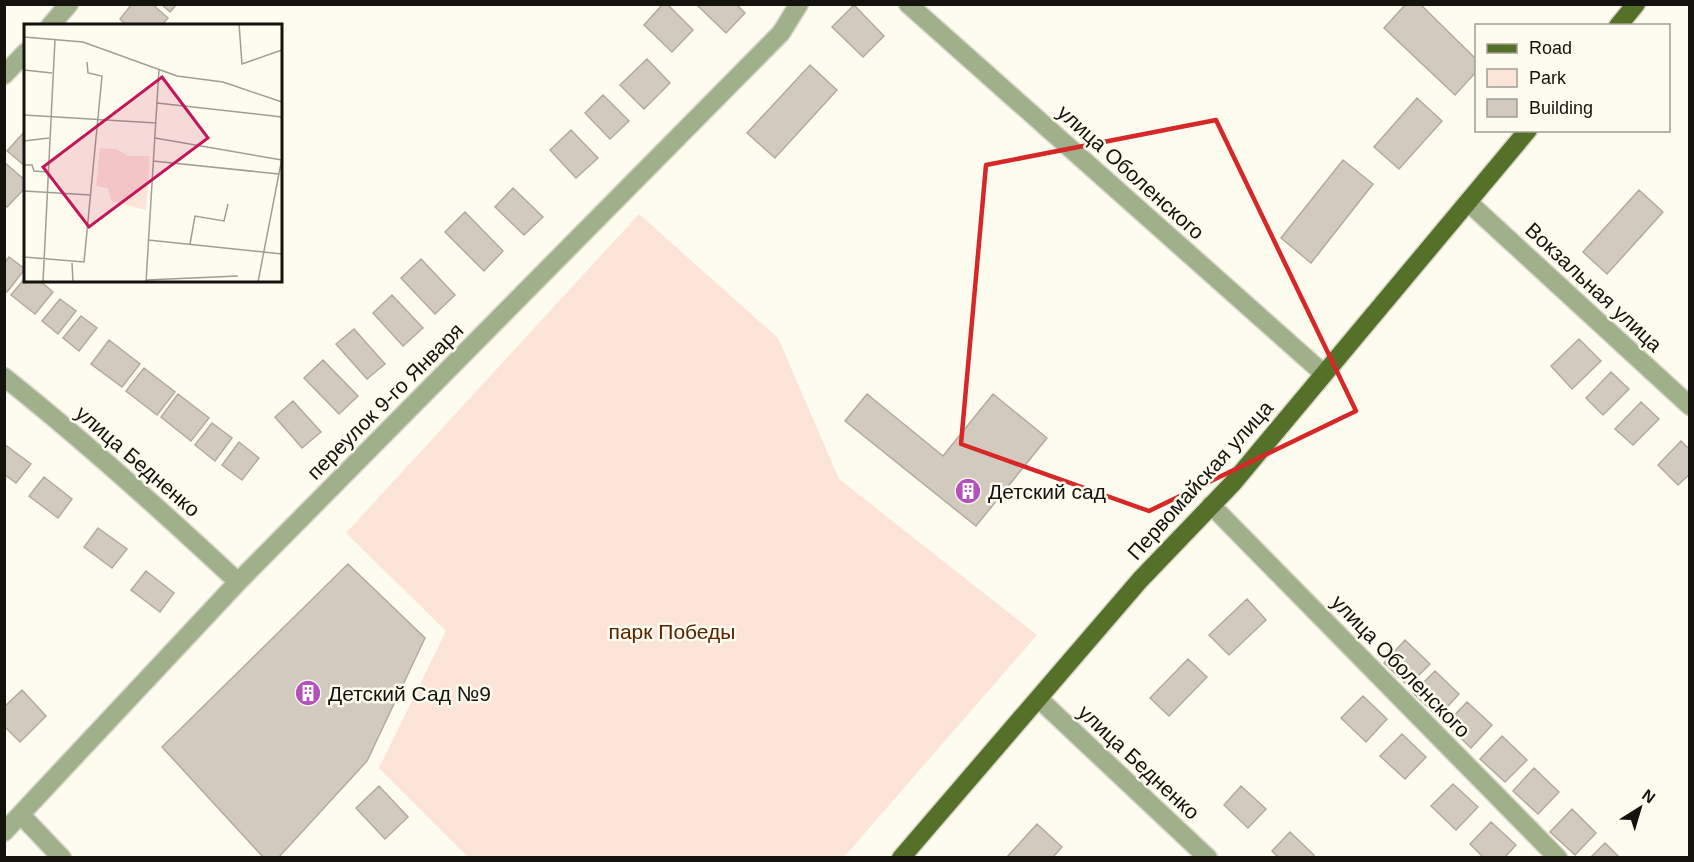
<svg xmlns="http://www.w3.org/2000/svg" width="1694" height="862" viewBox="0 0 1694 862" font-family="Arial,sans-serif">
	<rect width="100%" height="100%" fill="#fefcee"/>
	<path fill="#fce4d8" d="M639 214 778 338 839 479 1037 635 844 857H468L379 768 446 631 346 533Z"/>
	<path fill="#d3cabe" stroke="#b3aa9e" stroke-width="1.5" d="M132 4H152L168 18 161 26H127L120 19Z
		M161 4H177L170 12Z
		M663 4H667L693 30 672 52 644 25Z
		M696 4H736L745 13 726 33Z
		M1406 4H1420L1476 59V72L1455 95 1384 28Z
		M854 5 884 36 863 57 832 27Z
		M647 59 670 83 644 109 620 85Z
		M810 65 837 90 775 158 747 133Z
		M603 95 629 121 610 139 585 113Z
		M1417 98 1442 121 1399 169 1374 147Z
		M26 130V167L7 151Z
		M571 130 598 158 576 178 550 150Z
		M1343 160 1373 184 1311 263 1281 238Z
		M4 162 26 181V187L7 207 4 205Z
		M513 188 543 217 524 235 495 207Z
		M1639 190 1663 212 1607 274 1583 252Z
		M465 212 503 251 484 271 445 232Z
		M9 257 25 269 7 292 4 290V263Z
		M421 259 455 295 435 314 401 278Z
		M26 277V280H39L53 292 35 314 11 295Z
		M392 295 423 328 403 346 373 313Z
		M60 299 76 311 58 334 42 321Z
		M81 316 97 328 79 351 63 338Z
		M354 329 385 364 367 379 336 344Z
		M1579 339 1601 361 1572 389 1551 366Z
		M109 340 140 364 122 387 91 364Z
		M323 360 358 396 339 414 304 378Z
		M144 368 175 392 157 415 126 391Z
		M1611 372 1629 389 1603 415 1586 398Z
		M178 394 209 418 191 441 161 417Z
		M867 394 943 456 993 394 1047 438 976 526 845 421Z
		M293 401 321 432 302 448 275 417Z
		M1641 402 1659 419 1633 445 1615 429Z
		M212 423 232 438 215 461 195 445Z
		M1681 441 1690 450V474L1678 485 1658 465Z
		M239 442 259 458 242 480 222 465Z
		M4 444 31 464 16 483 4 474Z
		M44 477 72 499 58 518 29 496Z
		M98 528 127 549 112 568 84 547Z
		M348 564 425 638 367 761 278 858H264L162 747Z
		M146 571 174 593 160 612 131 590Z
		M1247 599 1266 620 1229 655 1209 635Z
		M1405 640 1430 664 1408 686 1384 663Z
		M1188 659 1207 677 1169 716 1150 698Z
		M1435 671 1459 694 1438 717 1413 693Z
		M22 690 46 716 20 742 4 726V707Z
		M1363 696 1387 719 1366 742 1341 718Z
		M1467 702 1492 725 1471 748 1446 724Z
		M1402 734 1426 757 1405 779 1380 756Z
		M1502 736 1527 760 1505 782 1480 759Z
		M1534 768 1559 792 1538 814 1513 791Z
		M1453 784 1478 807 1456 830 1431 806Z
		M379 786 408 817 385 839 356 808Z
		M1241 786 1266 809 1248 828 1224 805Z
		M1572 809 1596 833 1575 855 1550 832Z
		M1491 822 1516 845 1504 858H1484L1470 844Z
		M1037 824 1062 847 1052 858H1006Z
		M1290 832 1314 855 1312 858H1279L1272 851Z
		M1605 843 1620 858H1590Z"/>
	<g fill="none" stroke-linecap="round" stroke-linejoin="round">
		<g stroke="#d8d7ca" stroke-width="21">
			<path id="minor" d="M908 4 1324 374
				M50 26 69 4
				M4 75 26 52
				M1468 202 1690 406
				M4 377C86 442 162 511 238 582
				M1211 505 1558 858
				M1039 699 1208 858
				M21 815 62 858
				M4 832 238 582 781 33 799 4"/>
		</g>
		<g stroke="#d8d7ca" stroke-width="21">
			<path id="major" d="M1618 26 1636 4
				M901 858 1140 580 1233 483 1528 130"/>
		</g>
		<use href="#minor" stroke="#9fb08b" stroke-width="18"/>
		<use href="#major" stroke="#547029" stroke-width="18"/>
	</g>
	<path fill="none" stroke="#d62828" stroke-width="4.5" stroke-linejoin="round" d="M1216 120 1356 411 1149 511 961 444 986 165Z"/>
	<defs>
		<g id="building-disc" transform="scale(1.35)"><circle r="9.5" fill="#b352ba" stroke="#fefcee"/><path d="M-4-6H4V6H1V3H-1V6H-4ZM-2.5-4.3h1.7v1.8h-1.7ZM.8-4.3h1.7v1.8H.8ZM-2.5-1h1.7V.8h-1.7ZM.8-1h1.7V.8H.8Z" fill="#fff"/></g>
	</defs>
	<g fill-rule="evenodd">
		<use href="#building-disc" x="968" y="491"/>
		<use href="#building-disc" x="308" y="693"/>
	</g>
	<g text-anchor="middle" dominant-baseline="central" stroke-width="5" stroke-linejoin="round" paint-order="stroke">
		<g font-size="21" fill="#13120d" stroke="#fefcee">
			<text transform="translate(1131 172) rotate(42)">улица Оболенского</text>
			<text transform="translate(1594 287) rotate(43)">Вокзальная улица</text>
			<text transform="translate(385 401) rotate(-45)">переулок 9-го Января</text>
			<text transform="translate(138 461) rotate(41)">улица Бедненко</text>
			<text transform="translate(1200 480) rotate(-48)">Первомайская улица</text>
			<text transform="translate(1401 666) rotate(46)">улица Оболенского</text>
			<text transform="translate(1139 762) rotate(43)">улица Бедненко</text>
		</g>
		<g font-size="21" fill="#13120d" stroke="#fefcee" text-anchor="start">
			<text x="988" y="491">Детский сад</text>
			<text x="328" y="693">Детский Сад №9</text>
		</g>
		<g font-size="21" fill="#582100" stroke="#fefcee">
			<text x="672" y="631">парк Победы</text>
		</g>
	</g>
	<g transform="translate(24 24)">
		<rect width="258" height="258" fill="#fefcee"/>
		<path d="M76 124 92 125 104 132H126L122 186 87 177 84 164 72 162Z" fill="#fce4d8"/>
		<path fill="none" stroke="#a09e94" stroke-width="1.5" d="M215 0 218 40 258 26M0 13 59 18 153 52 199 58 258 78M0 46 28 49M133 79 258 93M0 91 132 99M131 114 258 136M0 117 25 114M129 137 255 150M0 141H8L10 147 24 148M0 167 67 171M124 216 258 230M166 220 171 192 200 197 204 180M0 233 60 238 78 52 64 49 63 38M48 239 49 258M122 256 214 252M19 258 31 15M122 258 135 45M234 258 258 134"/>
		<path fill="#c2185b" fill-opacity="0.15" stroke="#c2185b" stroke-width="3" d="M138 53 184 114 65 203 19 143Z"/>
		<rect width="258" height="258" fill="none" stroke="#13120d" stroke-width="3"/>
	</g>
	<rect width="1694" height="862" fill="none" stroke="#13120d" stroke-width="12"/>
	<rect x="1475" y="24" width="195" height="108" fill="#fefcee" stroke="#a09e94" stroke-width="1.5"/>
	<rect x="1487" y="44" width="30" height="9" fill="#547029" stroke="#a09e94" stroke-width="1.5"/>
	<text x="1529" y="54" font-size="18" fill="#13120d">Road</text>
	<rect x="1487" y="69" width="30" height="18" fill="#fce4d8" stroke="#a09e94" stroke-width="1.5"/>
	<text x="1529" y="84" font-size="18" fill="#13120d">Park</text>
	<rect x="1487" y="99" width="30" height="18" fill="#d3cabe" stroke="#a09e94" stroke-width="1.5"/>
	<text x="1529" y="114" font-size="18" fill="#13120d">Building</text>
	<g transform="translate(1640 808) rotate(37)" stroke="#fefcee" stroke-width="4.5" paint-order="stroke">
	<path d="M0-4.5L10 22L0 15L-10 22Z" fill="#13120d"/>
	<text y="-9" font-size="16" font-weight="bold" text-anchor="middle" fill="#13120d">N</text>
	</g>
</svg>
